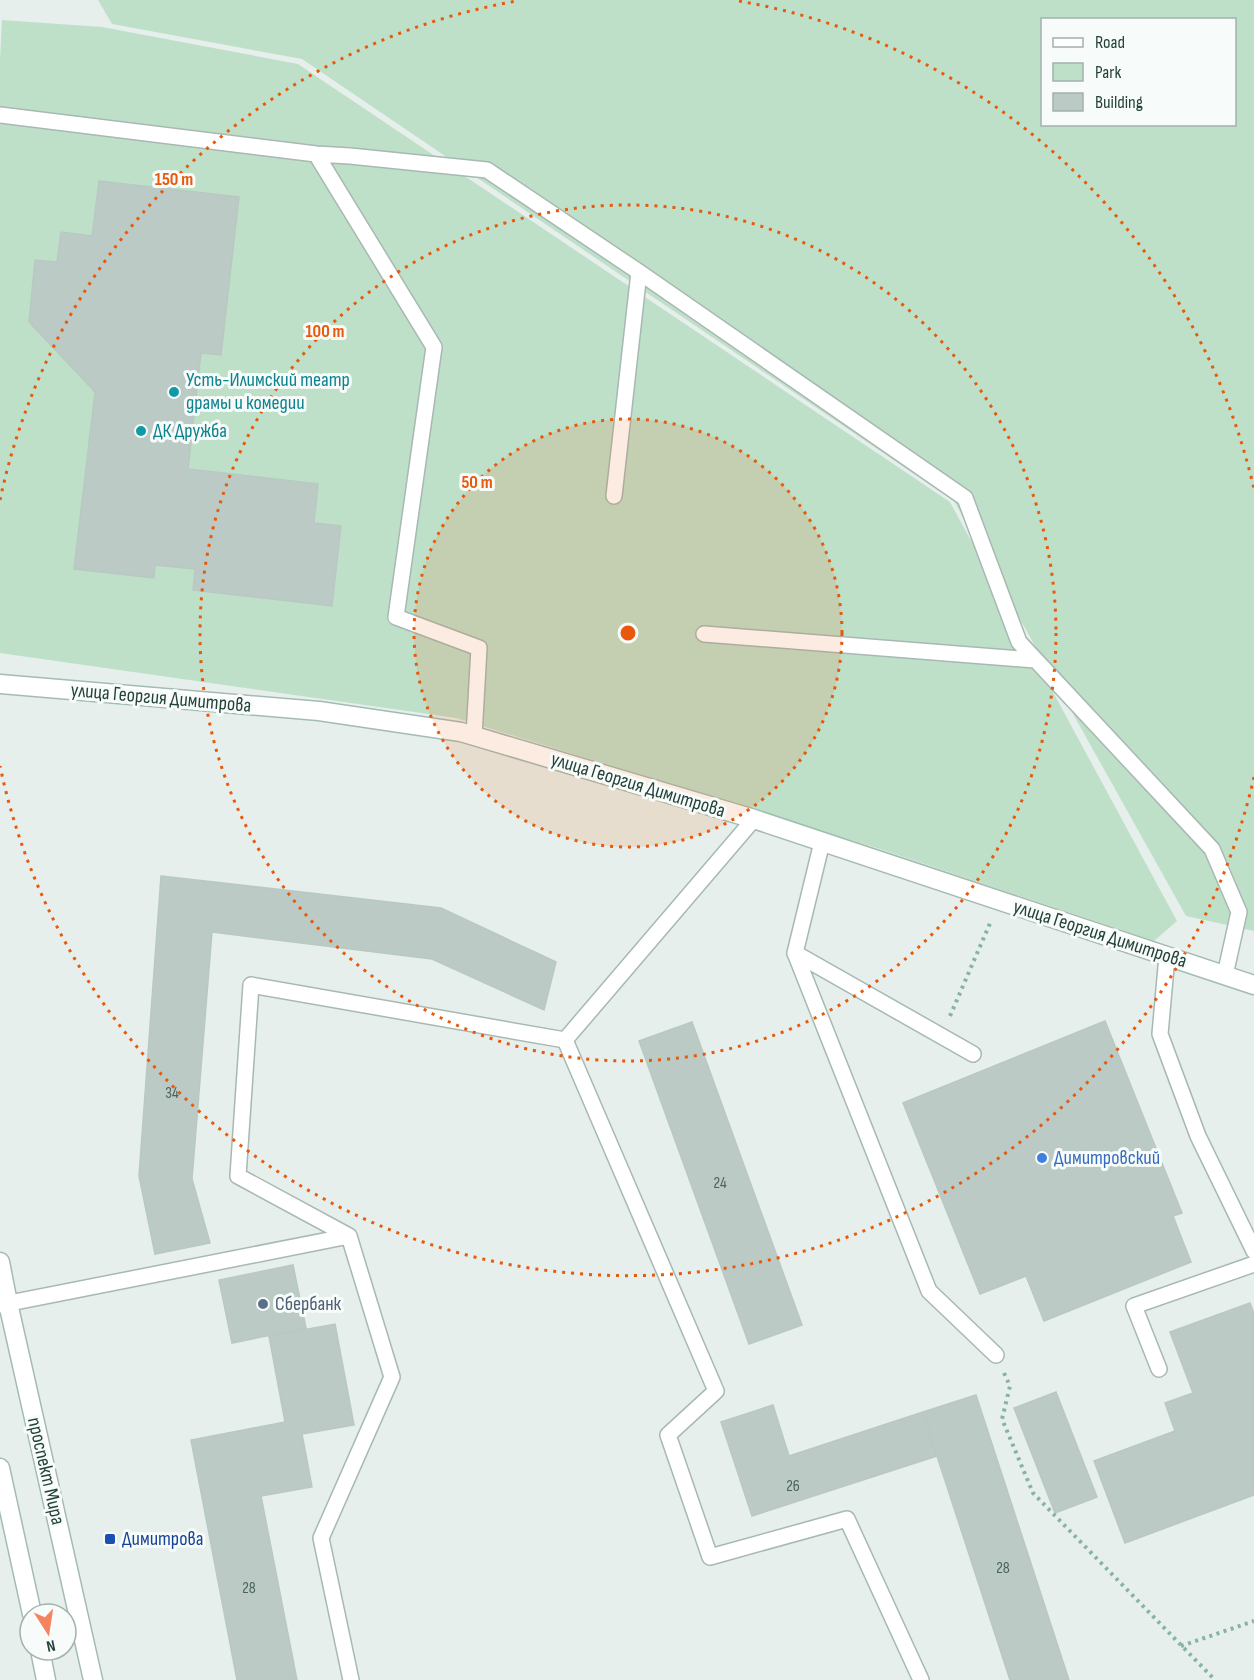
<svg xmlns="http://www.w3.org/2000/svg" width="1254" height="1680" viewBox="0 0 1254 1680" font-family="'Sofia Sans Condensed',sans-serif">
	<rect width="100%" height="100%" fill="#e6efeb"/>
	<path fill="#bfe0c8" fill-rule="evenodd" d="M98 0H1254V931L1186 916 954 501 302 59 112 24ZM1042 20H1234V124H1042Z
		M2 20 102 27 298 64 950 502 1177 921 1154 941 877 848 456 718 0 653V60Z"/>
	<path fill="#bbcac4" stroke="#b8c9c2" stroke-width="1.5" d="M99 181 239 197 221 355 201 353 188 469 318 484 314 523 341 526 332 606 193 590 195 569 155 565 154 578 74 569 95 392 29 322 35 260 57 262 61 232 92 236Z
		M161 876 441 908 556 962 544 1010 432 959 212 932 192 1179 210 1243 155 1254 139 1176Z
		M1105 1021 1182 1213 1173 1216 1191 1262 1044 1321 1026 1276 980 1294 903 1103Z
		M692 1022 802 1325 749 1344 639 1041Z
		M293 1265 306 1328 232 1343 219 1280Z
		M1250 1303 1254 1314V1495L1125 1543 1094 1461 1175 1431 1165 1403 1193 1393 1170 1332Z
		M335 1324 354 1425 302 1434 312 1487 261 1496 297 1680H237L191 1440 285 1422 269 1336Z
		M1056 1392 1097 1497 1055 1513 1014 1408Z
		M976 1395 1069 1680H1010L937 1456 923 1412Z
		M773 1405 789 1456 923 1412 937 1456 752 1516 721 1422Z"/>
	<g fill="none" stroke-linecap="round" stroke-linejoin="round">
		<g stroke="#a8b8b2" stroke-width="18">
			<path id="lane" d="M0 115 316 154 434 347 396 617 479 648 474 736
				M316 154 350 156 487 170 639 272 965 498 1019 642 1212 849 1239 912 1225 975
				M614 496 639 272
				M704 634 1035 660
				M822 842 795 953 973 1054
				M795 953 929 1291 996 1355
				M1167 956 1160 1034 1198 1136 1254 1251
				M565 1040 716 1391 668 1435 710 1557 847 1519 921 1680
				M0 1305 349 1236
				M1159 1369 1134 1306 1254 1264
				M351 1680 321 1538 392 1377 349 1236 238 1176 251 985 565 1040 754 819"/>
		</g>
		<g stroke="#a4bbb3" stroke-width="21">
			<path id="secondary" d="M0 684 319 711 461 732 754 819 1254 985
				M0 1262 8 1303 93 1680
				M0 1468 32 1614
				M40 1650 46 1680"/>
		</g>
		<path stroke="#86b3a5" stroke-width="4" stroke-dasharray="3 4.5" stroke-linecap="butt" d="M950 1016 991 921
			M1004 1373 1010 1386 1002 1419 1033 1493 1215 1680
			M1181 1646 1254 1621"/>
		<use href="#lane" stroke="#fff" stroke-width="15"/>
		<use href="#secondary" stroke="#fff" stroke-width="18"/>
	</g>
	<circle cx="628" cy="633" r="214" fill="#e8590c" fill-opacity=".12"/>
	<g fill="none" stroke="#e8590c" stroke-width="3" stroke-dasharray="3 6">
		<circle cx="628" cy="633" r="214"/>
		<circle cx="628" cy="633" r="428"/>
		<path d="M1254 777A642 642 0 0 1 0 766M0 500A642 642 0 0 1 517 1M739 1A642 642 0 0 1 1254 489"/>
	</g>
	<g fill="#0f9aa8" stroke="#f7fbf9" stroke-width="2">
		<circle cx="174" cy="392" r="6"/>
		<circle cx="141" cy="431" r="6"/>
	</g>
	<circle fill="#3f7fe0" stroke="#f7fbf9" stroke-width="2" cx="1042" cy="1158" r="6"/>
	<circle fill="#5c6f8a" stroke="#f7fbf9" stroke-width="2" cx="263" cy="1304" r="6"/>
	<rect fill="#1a4fb4" stroke="#f7fbf9" stroke-width="2" x="104" y="1533" width="12" height="12" rx="3"/>
	<g text-anchor="middle" dominant-baseline="central" stroke-width="6" stroke-linejoin="round" paint-order="stroke">
		<g font-size="16" fill="#4a645c">
			<text x="172" y="1093">34</text>
			<text x="720" y="1183">24</text>
			<text x="793" y="1486">26</text>
			<text x="1003" y="1568">28</text>
			<text x="249" y="1588">28</text>
		</g>
		<g font-size="20" fill="#0d838f" stroke="#f7fbf9" text-anchor="start">
			<text x="186" y="380">Усть-Илимский театр<tspan x="186" dy="23">драмы и комедии</tspan></text>
			<text x="153" y="431">ДК Дружба</text>
		</g>
		<g font-size="20" fill="#24423a" stroke="#f7fbf9">
			<text transform="translate(161 698) rotate(5)">улица Георгия Димитрова</text>
			<text transform="translate(638 785) rotate(17)">улица Георгия Димитрова</text>
			<text transform="translate(1100 934) rotate(18)">улица Георгия Димитрова</text>
			<text transform="translate(46 1471) rotate(77)">проспект Мира</text>
		</g>
		<g font-size="20" fill="#366cbe" stroke="#f7fbf9" text-anchor="start">
			<text x="1054" y="1158">Димитровский</text>
		</g>
		<g font-size="20" fill="#4e5e75" stroke="#f7fbf9" text-anchor="start">
			<text x="275" y="1304">Сбербанк</text>
		</g>
		<g font-size="20" fill="#164399" stroke="#f7fbf9" text-anchor="start">
			<text x="122" y="1539">Димитрова</text>
		</g>
	</g>
	<circle cx="628" cy="633" r="9" fill="#e8590c" stroke="#f7fbf9" stroke-width="3"/>
	<g font-size="18" text-anchor="middle" font-weight="bold" fill="#e8590c" stroke="#f7fbf9" stroke-width="6" stroke-linejoin="round" paint-order="stroke">
		<text x="174" y="185">150 m</text>
		<text x="325" y="337">100 m</text>
		<text x="477" y="488">50 m</text>
	</g>
	<rect x="1041" y="18" width="195" height="108" fill="#f7fbf9" stroke="#a3b1ad" stroke-width="1.5"/>
	<rect x="1053" y="38" width="30" height="9" fill="#ffffff" stroke="#a3b1ad" stroke-width="1.5"/>
	<text x="1095" y="48" font-size="18" fill="#24423a">Road</text>
	<rect x="1053" y="63" width="30" height="18" fill="#bfe0c8" stroke="#a3b1ad" stroke-width="1.5"/>
	<text x="1095" y="78" font-size="18" fill="#24423a">Park</text>
	<rect x="1053" y="93" width="30" height="18" fill="#bbcac4" stroke="#a3b1ad" stroke-width="1.5"/>
	<text x="1095" y="108" font-size="18" fill="#24423a">Building</text>
	<g transform="translate(48 1632) rotate(168)"><circle r="28" fill="#f7fbf9" stroke="#a3b1ad" stroke-width="1.5"/>
	<path d="M0-4.5L10 22L0 15L-10 22Z" fill="#f4845f"/>
	<text y="-9" font-size="16" font-weight="bold" text-anchor="middle" fill="#24423a">N</text>
	</g>
</svg>
